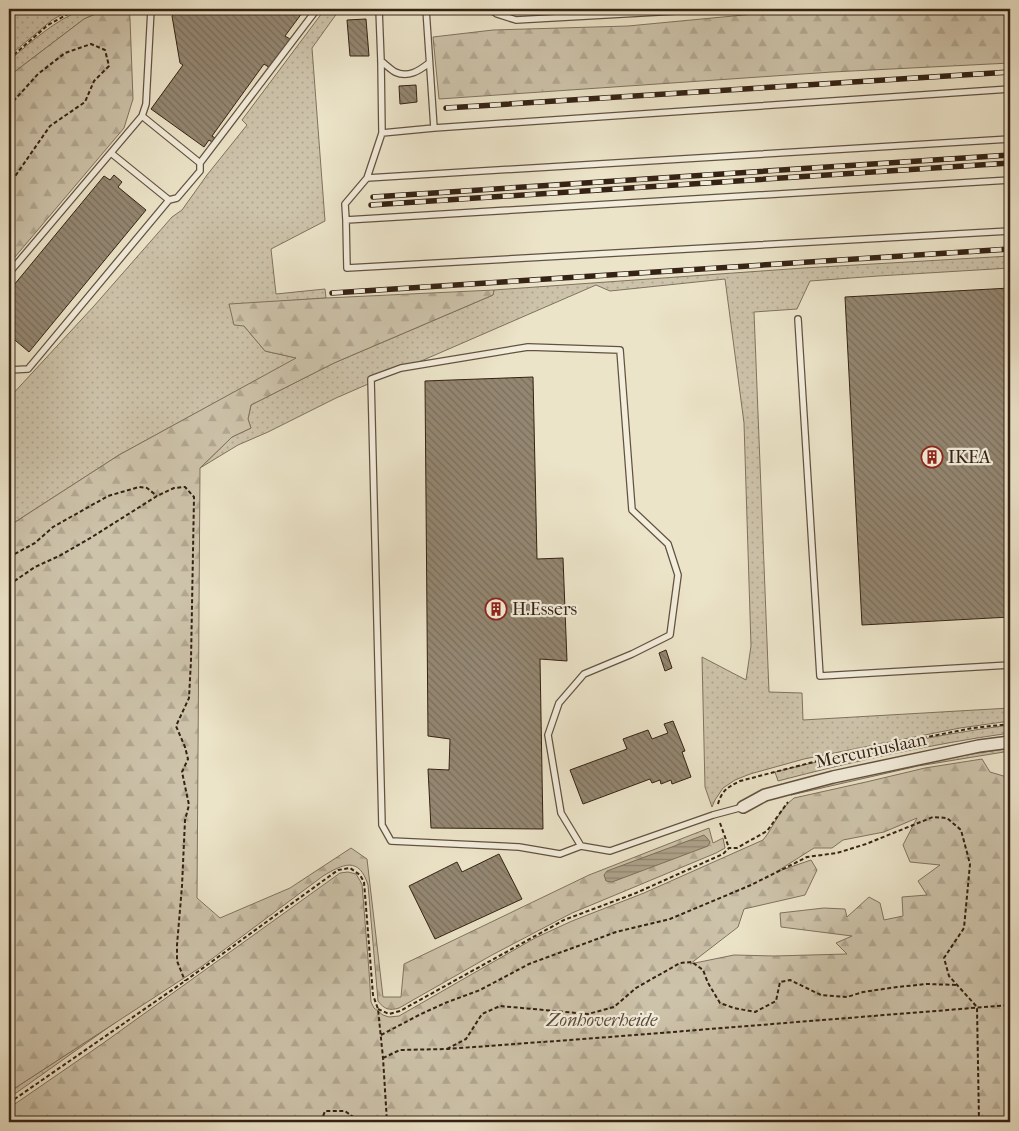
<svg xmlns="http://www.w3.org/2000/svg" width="1019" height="1131" viewBox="0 0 1019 1131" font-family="'IM FELL French Canon',serif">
	<defs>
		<pattern id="grass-dots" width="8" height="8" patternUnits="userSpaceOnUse" patternTransform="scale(1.25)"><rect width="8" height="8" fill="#cdc3aa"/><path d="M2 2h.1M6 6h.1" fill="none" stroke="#b1a791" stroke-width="1.8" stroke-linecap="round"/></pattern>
		<pattern id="forest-firs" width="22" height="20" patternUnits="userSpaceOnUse" patternTransform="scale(1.25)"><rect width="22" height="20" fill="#cdc3aa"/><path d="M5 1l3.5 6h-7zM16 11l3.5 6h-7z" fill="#b1a791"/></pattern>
		<pattern id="water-rules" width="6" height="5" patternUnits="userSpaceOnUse" patternTransform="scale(1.25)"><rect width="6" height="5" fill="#ada28b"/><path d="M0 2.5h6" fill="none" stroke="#8e8470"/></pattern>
		<pattern id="building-back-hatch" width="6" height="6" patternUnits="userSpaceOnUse" patternTransform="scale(1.25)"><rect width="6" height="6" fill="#948772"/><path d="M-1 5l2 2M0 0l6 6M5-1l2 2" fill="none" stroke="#7a6e5c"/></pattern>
	</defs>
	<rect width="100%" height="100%" fill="#ece4c9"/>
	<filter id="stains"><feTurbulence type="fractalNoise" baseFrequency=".004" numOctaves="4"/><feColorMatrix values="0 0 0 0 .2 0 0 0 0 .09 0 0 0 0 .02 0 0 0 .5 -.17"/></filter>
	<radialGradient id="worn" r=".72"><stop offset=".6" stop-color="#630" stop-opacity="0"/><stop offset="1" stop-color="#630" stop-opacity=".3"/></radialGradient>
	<path fill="url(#grass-dots)" stroke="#80725f" d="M15 9H72L52 20 9 56V12Z
		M84 9H107L84 19 9 76V61C32 41 55 20 84 9Z
		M325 9H340L312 48 325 221 271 249 276 294 325 289 326 298 229 305 244 326 265 351 297 358 119 455 9 526V398L94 306 172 217 182 210 207 175 247 125 242 120Z
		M1010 256V268L878 276 810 281 797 309 754 312 769 692 802 693 803 720 1010 708V721L960 728 804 759 750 774 735 780 723 788 715 800 712 807 705 787 702 657 746 680 751 646 744 423 725 279 610 291 596 285 336 398 268 432 238 445 200 468 232 437 251 428 248 419 251 405 334 363 493 295 494 290 804 268Z
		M1010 725V733C932 744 854 761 778 781L775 772C853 753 931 735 1010 725Z
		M1010 748V751L918 766 791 795 798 791 917 763Z
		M116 1022 9 1098V1092Z"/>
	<path fill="url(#forest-firs)" stroke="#80725f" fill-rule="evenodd" d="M107 9H129L130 19 133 99 124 128 9 264V76L84 19Z
		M807 9H1009L1010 63 832 72 439 99 433 37 493 30 628 26Z
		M494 290 493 295 334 363 251 405 248 419 251 428 232 437 200 468 197 898 220 918 290 888 351 848 367 859 383 997H401L404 964 589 875 709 828 713 843 723 838 725 848 716 853 572 913 492 955 399 1008C389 1011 384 1009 378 1001L368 885C359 856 343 864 323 876L201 967 9 1092V526L119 455 296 358 265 351 244 326 234 325 229 304 326 298Z
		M982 759 990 772 1010 778V1122H9V1108L102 1044 340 873 348 872 356 874 362 884 369 971 371 1002 374 1008 383 1015 389 1017 399 1016 535 938 572 921 644 893 763 840C774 827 779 809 794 798L866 782 925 768ZM917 818 903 845 910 862 940 865 918 881 927 895 902 897 903 916 884 920 880 903 869 897 847 917 845 909 824 908 780 913 781 927 852 936 836 943 847 954 774 956 734 955 690 964 738 927 744 909 805 895 817 870 811 860 776 872 814 848H832L843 840 884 832Z"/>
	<path fill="url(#water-rules)" stroke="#7d6f5b" d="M704 835 707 838 710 842 708 846 612 882 606 881 604 875 607 871Z"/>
	<path fill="url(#building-back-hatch)" stroke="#342214" d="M195 9H254L261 14 264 9H305L285 36 290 39 270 68 264 64 212 136 215 138 212 142 209 140 204 147 151 109 183 65 180 63 172 16 175 12Z
		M366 19 369 56H350L347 20Z
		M416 85 417 102 400 104 399 86Z
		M114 175 122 182 118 187 146 210 29 352 9 335V291L104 176 110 180Z
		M1010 288V617L862 625 845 297Z
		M533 377 537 559 563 558 567 661 540 659 543 829 431 828 428 769 449 770 450 739 428 736 425 381Z
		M666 650 672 668 665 671 659 653Z
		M673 721 685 751 682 752 691 777 672 784 671 780 661 784 660 780 652 783 650 779 583 804 570 770 627 749 623 739 648 730 652 739 668 733 664 724Z
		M499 854 522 899 435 939 409 886 457 862 462 872Z"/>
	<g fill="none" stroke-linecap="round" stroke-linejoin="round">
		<g stroke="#625241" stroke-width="8">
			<path id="service" d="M151 9 146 104 142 116 200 163 317 9
				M379 9 381 61 382 133 367 178 1010 139
				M426 9 434 128 1010 89
				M490 9 497 14 516 20 712 9
				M381 61C385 64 390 69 395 72 408 78 419 71 429 63
				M382 133 434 128
				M111 153 169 200
				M1010 180 346 220 347 268 1010 231
				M346 220 345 204 367 178
				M9 273 142 116
				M798 319 820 676 1010 665
				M9 370 28 369 169 200 177 198 200 171V163
				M581 846 560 854 519 847 391 841 382 825 371 379 401 368 528 347 620 350 632 510 668 544 678 575 670 635 632 654 584 674 559 703 548 735 561 813 581 846 610 851 713 815 743 807"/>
		</g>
		<g stroke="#625241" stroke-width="14">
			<path id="minor" d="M743 807 765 795 833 777 979 746 1010 742"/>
		</g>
		<path stroke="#342214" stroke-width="2" stroke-dasharray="4 2.5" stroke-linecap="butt" d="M9 59 48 25 77 9
			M9 106 38 74 65 53 91 44 105 50 109 66 94 81 85 102 50 126 9 185
			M9 557 35 543 53 527 108 496 139 487 147 488 157 496
			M9 585 13 582 35 567 59 556 92 537 157 496 174 488 185 487 194 497 191 660 189 698 176 726 185 747 188 759 182 772 189 805 185 820 182 886 177 945V961L185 981
			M718 804C722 790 728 787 740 781L856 751 973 728 1010 724
			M720 823 729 848
			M378 1009 389 1014 400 1011 564 920 636 893 723 854 729 848H737L767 831 788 802
			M381 1035 419 1015 445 1003 480 990 529 964 616 932 670 919 751 885 807 857 837 853 866 844 933 817 947 818 961 830 970 864 964 928 944 958 949 976 977 1007 979 1122
			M447 1049 466 1039 482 1014 500 1006 588 1014 614 1007 636 988 680 963 692 962 703 970 708 983 720 1003 734 1008 755 1012 776 1001 780 982 790 980 821 995 847 997 863 992 897 987 927 984 958 985
			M383 1058 400 1050 447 1049 610 1037 1010 1005
			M9 1103 185 981 338 870 350 868 360 875 364 882 373 995 378 1009 383 1058 387 1122
			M321 1122 325 1111H345L360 1122 387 1120"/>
		<use href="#service" stroke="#f3eddc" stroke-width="5.5"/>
		<use href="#minor" stroke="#f3eddc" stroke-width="11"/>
		<g stroke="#342214" stroke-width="5.5">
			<path id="rail" d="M446 108 1010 72
				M373 197 1010 155
				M371 205 1010 163
				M332 293 1010 249"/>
		</g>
		<use href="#rail" stroke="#f3eddc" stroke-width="4" stroke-dasharray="11" stroke-linecap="butt"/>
	</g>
	<defs>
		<g id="building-ring" transform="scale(1.125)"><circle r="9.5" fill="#f3eddc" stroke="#8f2418" stroke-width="1.5"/><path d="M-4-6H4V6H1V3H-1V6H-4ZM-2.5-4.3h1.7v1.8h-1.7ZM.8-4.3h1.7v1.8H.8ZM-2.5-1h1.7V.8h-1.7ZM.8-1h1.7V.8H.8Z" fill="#8f2418"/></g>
	</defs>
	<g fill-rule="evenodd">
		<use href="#building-ring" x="932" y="457"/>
		<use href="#building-ring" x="496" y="609"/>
	</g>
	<g text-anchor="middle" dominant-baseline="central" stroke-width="4.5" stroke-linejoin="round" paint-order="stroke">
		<g font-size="18" fill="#342214" stroke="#f3eddc" text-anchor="start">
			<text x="948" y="457">IKEA</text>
			<text x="512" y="609">H.Essers</text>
		</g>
		<g font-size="18" fill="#342214" stroke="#f3eddc">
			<text transform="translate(871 751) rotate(-12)">Mercuriuslaan</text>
		</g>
		<g font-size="18" font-style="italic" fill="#5a4a3a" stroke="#f3eddc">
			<text x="602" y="1020">Zonhoverheide</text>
		</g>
	</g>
	<rect width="1019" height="1131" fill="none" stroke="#ece4c9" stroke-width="30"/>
	<rect x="10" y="10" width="999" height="1111" fill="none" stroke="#342214" stroke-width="2.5"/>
	<rect x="15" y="15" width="989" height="1101" fill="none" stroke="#342214"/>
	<rect width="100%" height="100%" filter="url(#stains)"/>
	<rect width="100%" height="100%" fill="url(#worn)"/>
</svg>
